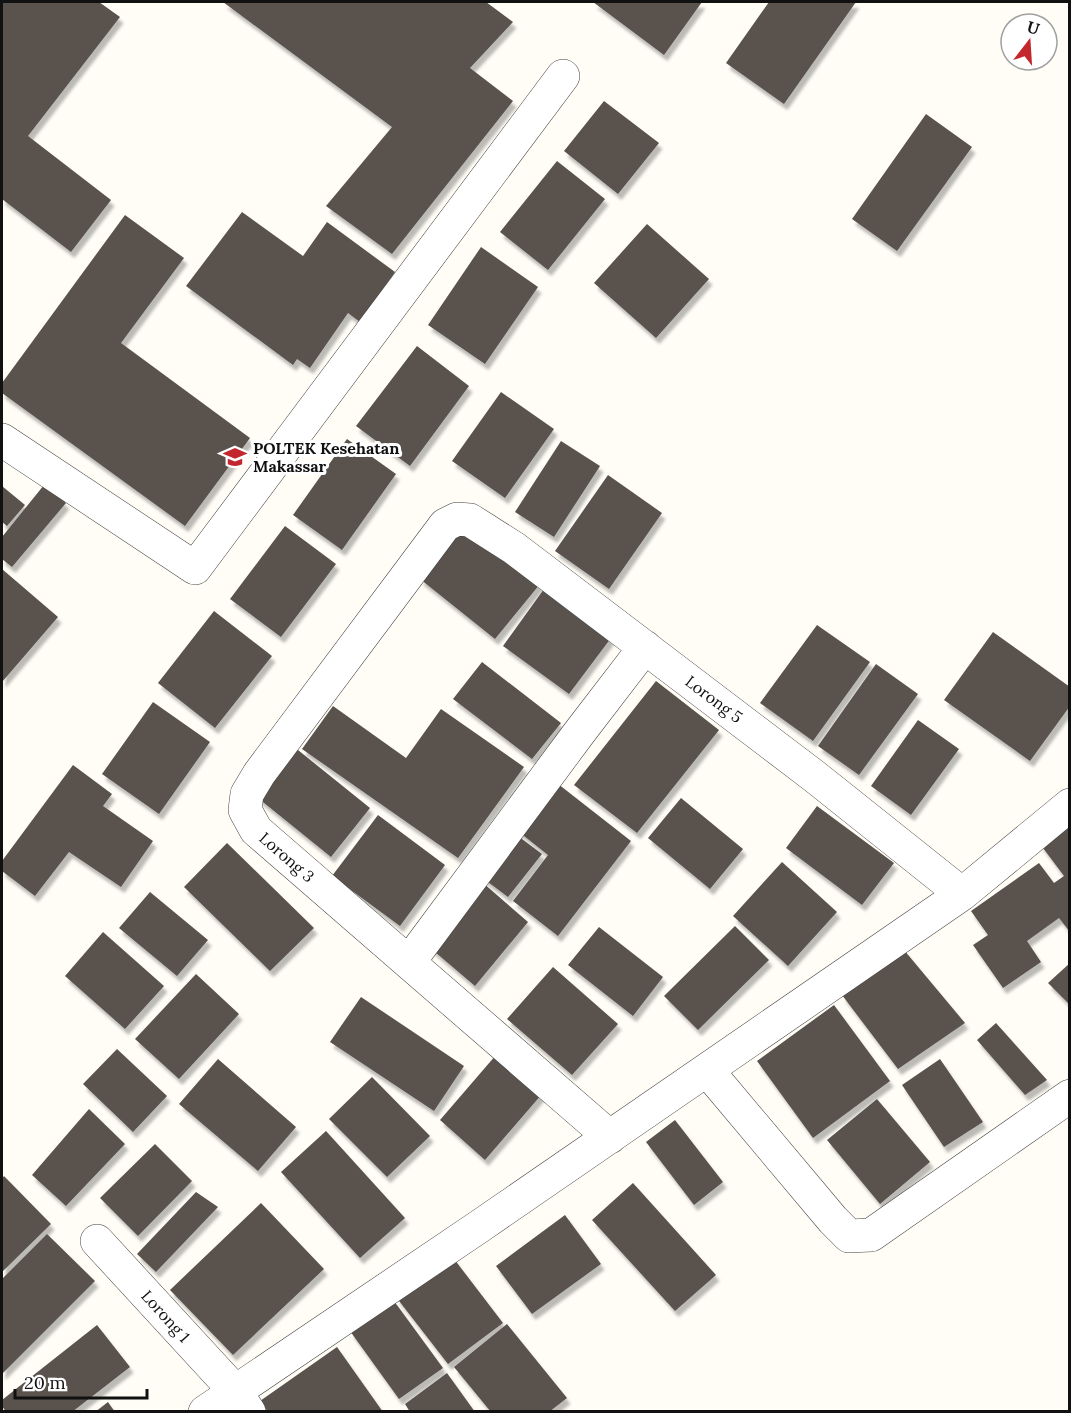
<svg xmlns="http://www.w3.org/2000/svg" width="1071" height="1413" viewBox="0 0 1071 1413" font-family="Lora,serif">
	<defs>
		<filter id="shadow"><feDropShadow dx="3.5" dy="6" stdDeviation="1.5" flood-color="#0004"/></filter>
	</defs>
	<rect width="100%" height="100%" fill="#fffdf5"/>
	<path fill="#5a524d" filter="url(#shadow)" d="M2 2H99L120 17 28 136 111 200 71 252 2 199Z
		M223 2H486L513 22 470 68 513 101 392 254 326 206 392 127Z
		M593 2H702L664 55Z
		M769 2H856L784 104 726 63Z
		M604 101 659 143 618 194 564 151Z
		M926 114 972 147 897 251 852 219Z
		M557 161 605 199 548 270 500 232Z
		M242 212 303 256 327 222 395 272 360 322 348 313 310 368 297 359 293 365 186 286Z
		M125 215 184 258 121 343 250 438 185 526 2 393V383Z
		M647 224 709 279 656 338 594 283Z
		M481 247 538 287 485 364 428 325Z
		M417 346 469 386 410 466 356 426Z
		M501 392 554 429 505 498 452 461Z
		M347 439 396 474 342 550 293 515Z
		M561 441 600 466 554 537 515 512Z
		M608 475 662 513 609 589 555 551Z
		M44 485 66 503 12 567 2 559V537Z
		M2 486 25 505 7 526 2 522Z
		M465 524 540 584 495 639 420 579Z
		M285 526 336 564 281 637 230 599Z
		M2 569 58 617 2 682Z
		M544 589 611 638 569 694 503 646Z
		M214 611 272 656 215 728 158 683Z
		M817 625 870 662 813 741 760 703Z
		M993 632 1070 687V706L1030 761 944 700Z
		M482 662 561 723 532 759 453 699Z
		M876 664 918 694 859 775 818 746Z
		M656 681 719 730 637 833 574 785Z
		M153 702 210 742 159 814 102 774Z
		M333 706 406 758 441 709 524 767 458 858 302 749Z
		M918 720 959 749 911 815 871 786Z
		M293 746 370 808 331 857 253 794Z
		M73 765 112 794 103 806 153 841 121 887 69 852 35 896 2 871V861Z
		M553 780 631 841 558 936 513 901 548 855 514 828Z
		M681 798 743 849 710 889 648 838Z
		M817 806 894 863 862 905 786 848Z
		M378 815 445 865 400 926 332 876Z
		M1070 820V932L1059 918 1027 941 1041 962 1003 988 973 945 988 935 971 911 1039 863 1054 883 1064 876 1040 844Z
		M514 833 542 854 508 897 480 876Z
		M227 843 314 928 270 971 184 887Z
		M782 862 837 912 788 966 733 916Z
		M482 882 528 922 475 986 428 946Z
		M150 892 208 940 177 976 119 928Z
		M735 926 769 960 698 1030 664 996Z
		M599 927 663 977 633 1016 568 965Z
		M103 932 164 986 125 1029 65 976Z
		M904 950 965 1023 898 1069 842 995Z
		M1070 963V1005L1048 983Z
		M553 967 618 1024 572 1075 507 1019Z
		M196 974 239 1014 179 1079 135 1039Z
		M361 997 464 1066 434 1111 330 1042Z
		M834 1005 890 1081 813 1138 757 1061Z
		M996 1023 1047 1080 1025 1095 977 1040Z
		M117 1049 167 1096 133 1132 83 1084Z
		M496 1055 542 1094 485 1160 440 1120Z
		M218 1059 296 1127 258 1171 179 1104Z
		M940 1059 983 1122 944 1147 902 1085Z
		M372 1077 430 1136 387 1177 329 1119Z
		M877 1099 930 1162 880 1204 827 1140Z
		M89 1109 125 1144 66 1206 32 1175Z
		M675 1120 723 1182 694 1205 646 1142Z
		M326 1131 405 1218 360 1258 281 1172Z
		M155 1144 192 1181 138 1236 100 1198Z
		M4 1176 51 1224 2 1272V1179Z
		M633 1183 716 1275 675 1311 592 1220Z
		M196 1192 218 1207 156 1272 137 1254Z
		M261 1203 324 1269 233 1355 170 1290Z
		M565 1215 601 1264 532 1314 496 1266Z
		M47 1234 95 1281 2 1374V1279Z
		M451 1255 503 1323 448 1364 396 1297Z
		M394 1301 443 1368 399 1399 350 1331Z
		M507 1324 567 1398 549 1412H491L454 1367Z
		M97 1325 130 1367 72 1412H6L2 1406V1400Z
		M337 1347 383 1412H268L260 1401Z
		M447 1373 475 1412H410L405 1404Z
		M108 1402 115 1412H95Z"/>
	<g fill="none" stroke-linecap="round" stroke-linejoin="round">
		<g stroke="#444" stroke-width="34">
			<path id="street" d="M2 440 195 568 563 76
				M409 962 579 733 645 647
				M707 1070 833 1220 849 1236 871 1235 1070 1096
				M610 1137 256 830 245 810 247 794 259 774 445 525 457 519 470 520 514 548 814 776 962 894
				M97 1241 235 1391 249 1412
				M205 1412 480 1226 962 894 1070 805"/>
		</g>
		<use href="#street" stroke="#fff" stroke-width="33"/>
	</g>
	<defs>
		<g id="university-bare" transform="scale(1.8)"><path d="M0-5L7-2L0 1L-7-2ZM-4 1L0 2.5L4 1V4Q0 6-4 4Z" fill="#c4262e" stroke="#fff" stroke-width="2.5" paint-order="stroke"/></g>
	</defs>
	<g fill-rule="evenodd">
		<use href="#university-bare" x="235" y="457"/>
	</g>
	<g text-anchor="middle" dominant-baseline="central" stroke-width="6" stroke-linejoin="round" paint-order="stroke">
		<g font-size="16" font-weight="bold" fill="#111" stroke="#fff" text-anchor="start">
			<text x="253" y="448">POLTEK Kesehatan<tspan x="253" dy="18">Makassar</tspan></text>
		</g>
		<g font-size="16" fill="#111" stroke="#fff">
			<text transform="translate(714 699) rotate(37)">Lorong 5</text>
			<text transform="translate(287 857) rotate(41)">Lorong 3</text>
			<text transform="translate(166 1316) rotate(48)">Lorong 1</text>
		</g>
	</g>
	<rect width="1071" height="1413" fill="none" stroke="#111111" stroke-width="6"/>
	<g transform="translate(1029 42) rotate(17)"><circle r="28" fill="#ffffff" stroke="#a0a0a0" stroke-width="1.5"/>
	<path d="M0-4.5L10 22L0 15L-10 22Z" fill="#c4262e"/>
	<text y="-9" font-size="16" font-weight="bold" text-anchor="middle" fill="#111111">U</text>
	</g>
	<path d="M15 1389v9h132v-9" fill="none" stroke="#111111" stroke-width="3"/>
	<text x="24" y="1389" font-size="18" fill="#111111" stroke="#ffffff" stroke-width="4.5" paint-order="stroke">20 m</text>
</svg>
